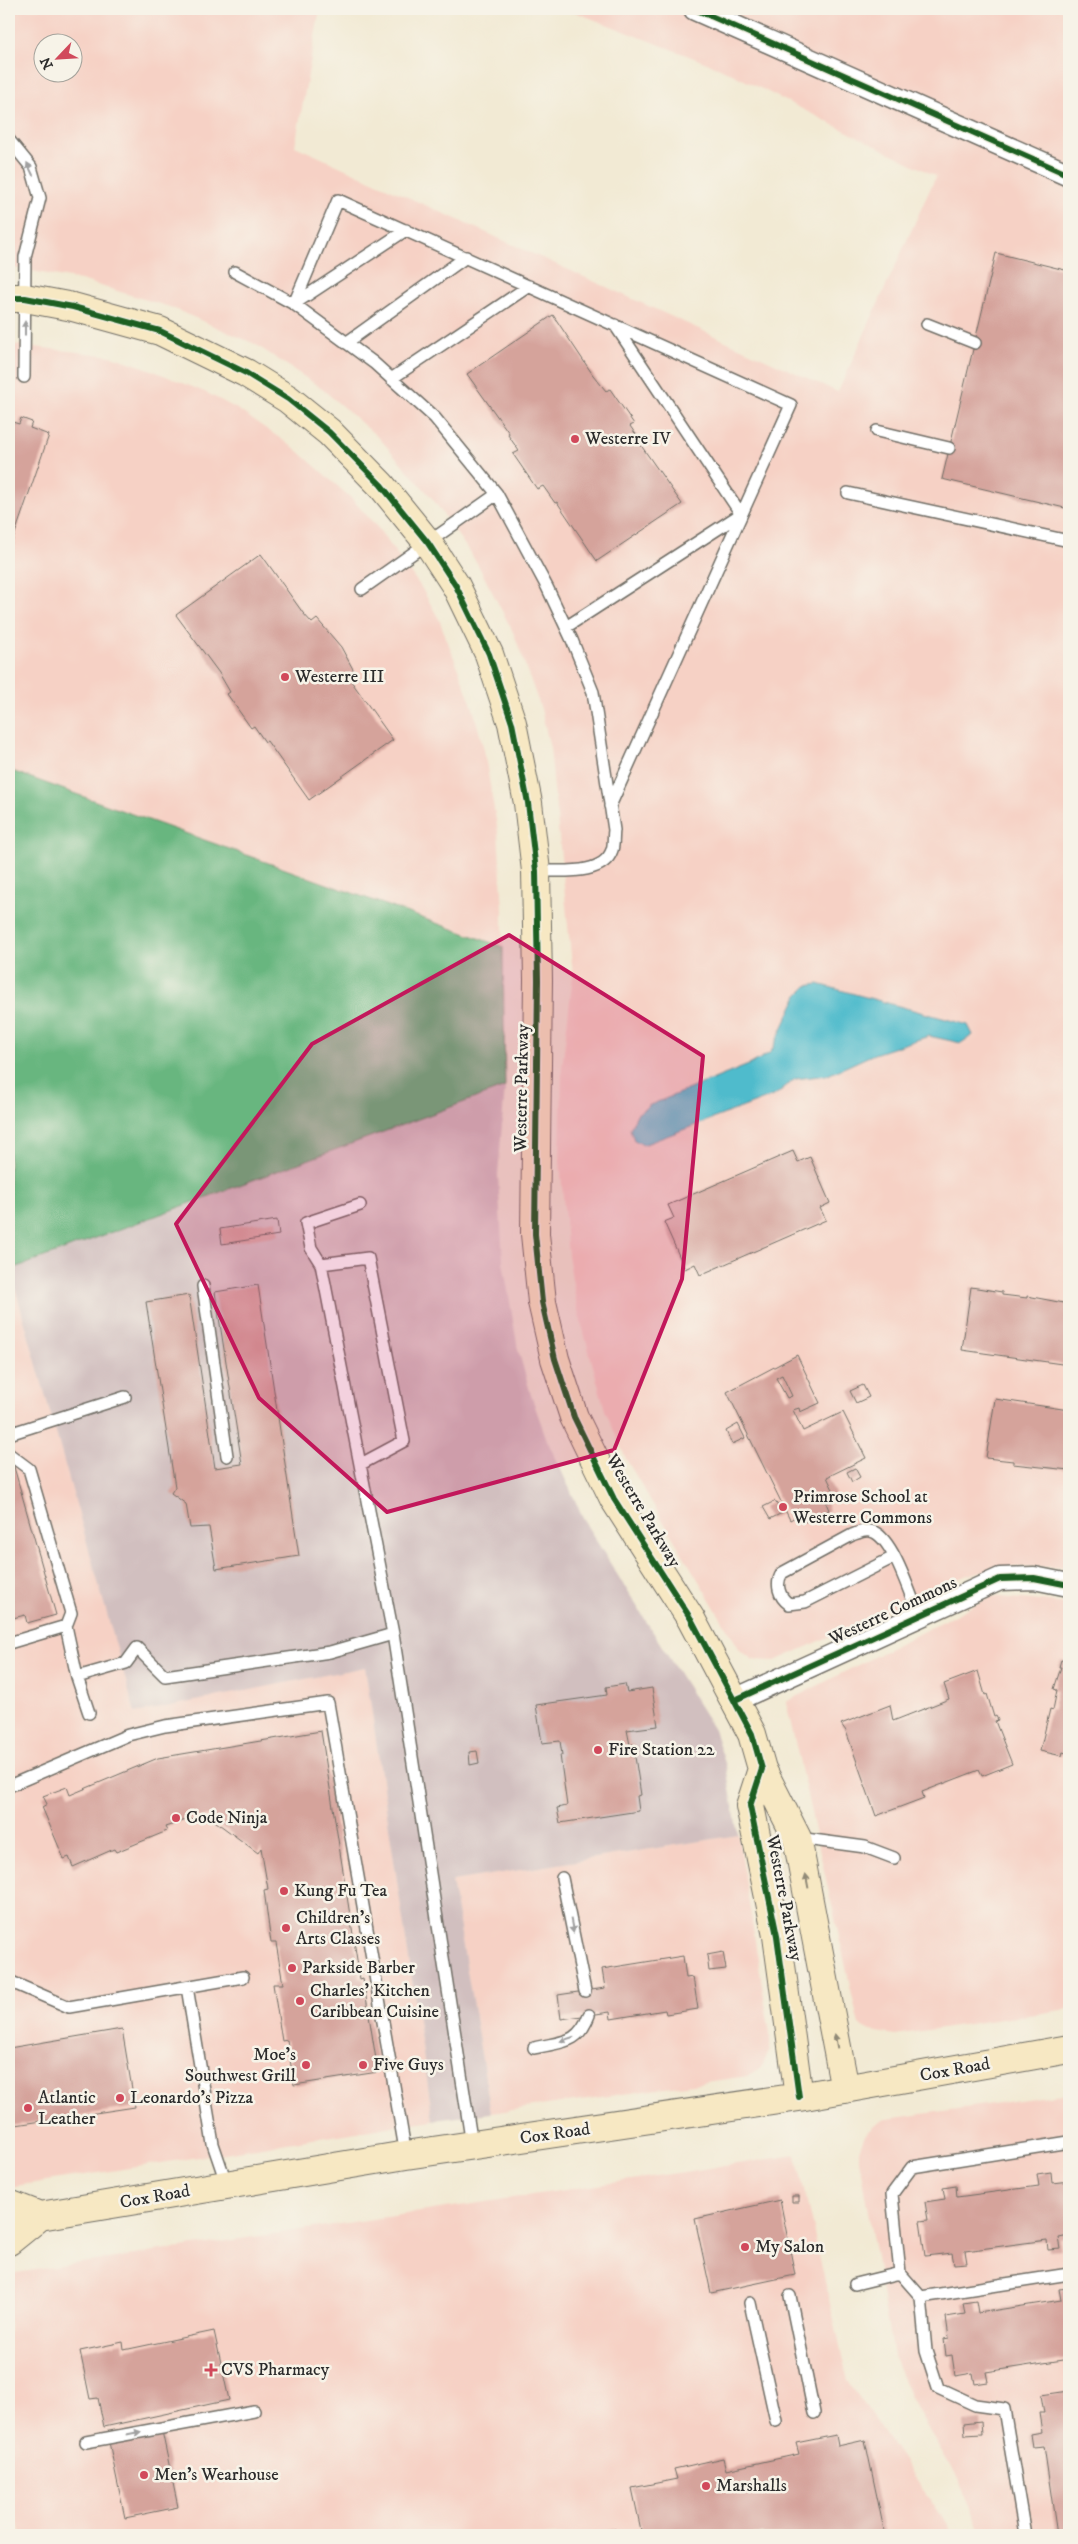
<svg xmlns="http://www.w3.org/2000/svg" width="1078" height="2544" viewBox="0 0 1078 2544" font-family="'IM FELL DW Pica',serif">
	<rect width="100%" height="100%" fill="#f7f3e8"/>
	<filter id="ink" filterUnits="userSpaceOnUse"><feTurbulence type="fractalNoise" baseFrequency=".02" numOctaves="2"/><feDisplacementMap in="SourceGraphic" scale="10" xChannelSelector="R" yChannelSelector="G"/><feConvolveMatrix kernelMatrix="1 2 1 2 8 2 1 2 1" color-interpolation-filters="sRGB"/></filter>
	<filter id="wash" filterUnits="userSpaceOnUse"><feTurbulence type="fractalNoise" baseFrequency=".0096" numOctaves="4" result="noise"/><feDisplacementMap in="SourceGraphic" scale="20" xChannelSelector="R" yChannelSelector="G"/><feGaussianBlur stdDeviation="1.12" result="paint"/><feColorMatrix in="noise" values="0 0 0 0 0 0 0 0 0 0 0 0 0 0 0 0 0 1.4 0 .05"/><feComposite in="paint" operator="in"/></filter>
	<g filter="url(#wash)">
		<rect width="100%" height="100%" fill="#f2ead4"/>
		<path fill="#f6d1c5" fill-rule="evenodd" d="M9 9H320L295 146 838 392 936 176 720 68 567 9H1069V1568L1014 1566 967 1575 775 1661 753 1660 740 1650 626 1459 605 1410 577 1307 568 1255 560 1161 562 1068 573 975 550 748 541 709 514 634 477 563 432 498 380 439 321 388 255 344 170 307 81 280 9 267ZM42 42H72V72H42Z
			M9 344 111 356 144 367 207 393 237 409 297 450 352 499 377 527 421 587 439 619 472 705 484 750 498 832 503 909V947L9 770Z
			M10 1270 135 1712 365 1667 433 2120 9 2187Z
			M992 1596 1069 1604V2009L895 2035 870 2031 859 2025 786 1702Z
			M738 1835 770 2034V2050L762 2066 748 2076 491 2113 452 1881Z
			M1069 2093V2535H983L957 2477 915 2407 893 2356 859 2160V2150L866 2133 881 2120Z
			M796 2155 848 2381 948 2526 951 2535H21L9 2488V2274Z"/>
		<path fill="#d1bfbf" d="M505 1087 498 1175 503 1262 518 1349 531 1395 547 1440 587 1526 714 1730 726 1766 738 1835 452 1881 491 2113 433 2120 365 1667 135 1713 10 1270Z"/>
		<path fill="#68b67f" stroke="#4a7055" d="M9 770 503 947 505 1087 9 1270Z"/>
		<path fill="#50bbcc" stroke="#3e737c" d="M818 984 968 1025 973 1035 961 1043 929 1036 874 1054 828 1075 795 1079 775 1095 643 1145 634 1140 630 1129 637 1114 650 1105 751 1064 771 1052 798 995 807 986Z"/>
		<g id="blocks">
			<path fill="#d5a39b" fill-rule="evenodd" d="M996 253 1069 271V509L942 479Z
				M553 315 593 375 606 391 610 389 634 424 630 426 642 443 640 444 682 504 597 561 557 502 555 503 543 486 537 489 513 454 519 451 508 435 509 433 467 374Z
				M21 418 32 422 30 428 49 435 9 551V421L19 424Z
				M261 554 303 613 312 623 317 619 341 647 354 671 348 674 353 680 351 681 393 740 309 800 267 741 265 742 254 726 251 728 227 694 230 692 219 673 176 615Z
				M793 1151 798 1162 810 1157 830 1203 820 1208 826 1220 700 1275 695 1264 685 1269 664 1222 674 1218 668 1205Z
				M277 1220 279 1235 222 1244 220 1229Z
				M258 1285 299 1556 216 1569 209 1527 190 1528 186 1504 171 1493 175 1487 146 1302 189 1295 215 1468 242 1464 215 1292Z
				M971 1287 1002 1292V1295L1027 1298V1296L1069 1304V1365L962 1350Z
				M797 1355 820 1403 800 1412 799 1408 793 1410 803 1431 843 1412 866 1458 827 1477 837 1498 826 1503 829 1510 805 1522 801 1514 790 1520 727 1392ZM782 1375 792 1396 787 1398 776 1378Z
				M863 1385 869 1397 856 1403 850 1391Z
				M995 1399 1069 1410V1470L1013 1464V1461L986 1458Z
				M738 1424 745 1438 732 1444 726 1431Z
				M14 1467 56 1615 27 1623 25 1615 9 1619V1468Z
				M855 1468 860 1477 852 1482 847 1472Z
				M775 1501 782 1513 770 1519 763 1507Z
				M1061 1660 1069 1662V1754L1063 1752 1062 1756 1040 1751 1050 1709 1053 1710 1057 1690 1054 1689 1061 1667H1059Z
				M978 1671 985 1695 987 1694 994 1717 996 1716 998 1720 995 1721 1012 1764 982 1776 979 1770 922 1792 924 1798 876 1816 846 1731 841 1724 890 1705 893 1721 949 1699 944 1684Z
				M625 1684 627 1692 652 1688 658 1726 627 1730 630 1745 633 1744 641 1795 637 1796 639 1811 560 1823 557 1808 567 1806 560 1755H562L560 1741 542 1743 536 1705 607 1695 606 1687Z
				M321 1731 360 1979 363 1978 378 2072 294 2085 287 2040 282 2041 273 1984H283L276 1943H271L264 1890 268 1889 261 1848 258 1853 212 1819 215 1815 186 1820 165 1827 167 1831 116 1852 114 1849 73 1867 69 1857 64 1859 42 1807 47 1804 43 1796 67 1787 70 1795 158 1758Z
				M477 1751 479 1763 470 1765 469 1752Z
				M723 1952 726 1969 709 1971 707 1955Z
				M683 1956 686 1978 693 1977 698 2009 666 2014 665 2010 611 2019 610 2012 561 2019 558 1995 605 1988 602 1969Z
				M122 2029 135 2107 9 2126V2048Z
				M1051 2172 1052 2183 1069 2181V2236L1059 2238 1061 2249 1048 2250 1047 2240 965 2251 967 2263 954 2264 952 2253 925 2256 920 2221 928 2220 925 2202 945 2199 943 2188 956 2186 957 2197 1039 2186 1037 2174Z
				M792 2196H799V2202H792Z
				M780 2200 795 2275 711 2293 695 2219Z
				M1069 2288V2359L986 2372 988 2382 975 2384 973 2373 955 2376 952 2355 946 2356 944 2339 949 2338 946 2317 965 2314 963 2303 976 2301 978 2313 1061 2300 1059 2289Z
				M214 2331 229 2400 104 2427 98 2398 90 2399 80 2351 123 2342 124 2350Z
				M1069 2391V2535H1057L1044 2446 1033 2447 1031 2434 1042 2432 1039 2413H1044L1041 2395Z
				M981 2421 982 2434 965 2435 964 2423Z
				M162 2431 178 2507 125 2518 109 2442Z
				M836 2435 838 2446 865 2440 885 2535H642L632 2488 677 2479 674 2469 723 2458 726 2470 799 2454 796 2443Z
				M615 2529 617 2535H589L588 2534Z"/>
		</g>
	</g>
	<g filter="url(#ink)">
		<use href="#blocks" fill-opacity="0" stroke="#716e66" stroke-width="1"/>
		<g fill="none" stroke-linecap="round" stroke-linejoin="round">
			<g stroke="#716e66" stroke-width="14">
				<path id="lane" d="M9 142V140L31 167 40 198 25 257 24 377
					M235 272 294 304 374 363 435 418 497 494 547 587 572 640 593 692 614 830C613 836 614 845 612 850 603 877 558 870 536 871
					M294 304 338 200 791 405 610 806
					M294 304 406 230
					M927 324 975 343
					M346 343 466 257
					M391 379 529 286
					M877 431 949 448
					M848 493 1069 541
					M362 589 497 494
					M566 627 741 514 615 325
					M360 1205 306 1223 311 1248 321 1264 393 1634 472 2145
					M321 1264 368 1258 404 1441 361 1464
					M203 1286 227 1456
					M9 1434 125 1397
					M9 1454 29 1469 71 1613 66 1626 9 1643
					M894 1557 805 1602 789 1604C779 1597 775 1584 782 1573L852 1535C860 1532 866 1529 874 1532 894 1541 910 1595 919 1616
					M66 1626 77 1677 126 1663 137 1648 165 1676 330 1652 393 1634
					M77 1677 89 1713
					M9 1786 128 1735 165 1726 328 1703 406 2155
					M798 1838 865 1847 894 1858
					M562 1878 585 1991
					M9 1981 69 2007 243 1977
					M187 1987 213 2144 227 2185
					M534 2048C562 2041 578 2045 589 2015
					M855 2284 900 2273
					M790 2296 814 2413
					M921 2297 1069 2274
					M750 2303 776 2421
					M86 2442 254 2411
					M1025 2535 1004 2409 975 2405 938 2388 926 2351 921 2297 900 2273 892 2194 912 2167 1069 2142"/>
			</g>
			<g stroke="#716e66" stroke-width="25">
				<path id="street" d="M695 9 1069 175
					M735 1700 1000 1579 1034 1578 1069 1585"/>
			</g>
			<g stroke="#716e66" stroke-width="30">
				<path id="secondary" d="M9 298H25L73 307 160 331 246 373 288 399 329 432 381 485 428 543 456 586 489 654 512 723 528 803 536 871 538 980 535 1234 542 1302 555 1359 574 1417 614 1499 691 1619 752 1734 762 1769 797 1838 845 2089
					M762 1769 750 1806 777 1936 799 2097
					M9 2204 40 2216
					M9 2241 40 2216 406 2155 799 2097 1069 2049"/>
			</g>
			<use href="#lane" stroke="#fff" stroke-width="11"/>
			<use href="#street" stroke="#fff" stroke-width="22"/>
			<use href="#secondary" stroke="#f7e8c3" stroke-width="28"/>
			<g stroke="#f7f3e8" stroke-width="9">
				<path id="cycleway" d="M695 9 1069 175
					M9 298H25L73 307 160 331 246 373 288 399 329 432 381 485 428 543 456 586 489 654 512 723 528 803 536 871 538 980 535 1234 542 1302 555 1359 574 1417 614 1499 691 1619 752 1734 762 1769 750 1806 777 1936 799 2097
					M735 1700 1000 1579 1034 1578 1069 1585"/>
			</g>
			<use href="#cycleway" stroke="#1b5e20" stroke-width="6"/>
		</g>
		<defs><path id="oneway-solid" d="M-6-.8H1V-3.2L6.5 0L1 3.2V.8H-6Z" transform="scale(1.25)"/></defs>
		<g fill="#a0a0a0">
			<use href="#oneway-solid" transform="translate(30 169) rotate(-116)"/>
			<use href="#oneway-solid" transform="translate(25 328) rotate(-90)"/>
			<use href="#oneway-solid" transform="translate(572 1926) rotate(79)"/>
			<use href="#oneway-solid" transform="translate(567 2039) rotate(162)"/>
			<use href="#oneway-solid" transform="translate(134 2433) rotate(-11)"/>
		</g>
		<g fill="#918a77">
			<use href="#oneway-solid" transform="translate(807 1881) rotate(-101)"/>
			<use href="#oneway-solid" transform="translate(836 2041) rotate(-100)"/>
		</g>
	</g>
	<path fill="#c2185b" fill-opacity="0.2" stroke="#c2185b" stroke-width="4" stroke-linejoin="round" d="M509 935 703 1056 682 1279 614 1450 387 1512 259 1398 176 1224 312 1044Z"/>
	<g fill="#d1495b" stroke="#f7f3e8" stroke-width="2">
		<circle cx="575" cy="439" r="5"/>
		<circle cx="285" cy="677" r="5"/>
		<circle cx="783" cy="1507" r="5"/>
		<circle cx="598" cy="1750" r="5"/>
		<circle cx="176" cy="1818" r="5"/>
		<circle cx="284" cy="1891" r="5"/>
		<circle cx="286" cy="1928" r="5"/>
		<circle cx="292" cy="1968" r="5"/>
		<circle cx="300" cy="2001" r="5"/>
		<circle cx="306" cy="2065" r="5"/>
		<circle cx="363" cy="2065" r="5"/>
		<circle cx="120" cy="2098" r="5"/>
		<circle cx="28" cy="2108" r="5"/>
		<circle cx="745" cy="2247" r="5"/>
		<path d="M208.5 2362.5h5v5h5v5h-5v5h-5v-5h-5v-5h5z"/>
		<circle cx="144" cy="2475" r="5"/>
		<circle cx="706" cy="2486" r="5"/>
	</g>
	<g text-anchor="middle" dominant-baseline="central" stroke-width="5" stroke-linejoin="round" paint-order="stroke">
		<g font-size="18" fill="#2b2b2b" stroke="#f7f3e8" text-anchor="start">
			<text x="585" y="439">Westerre IV</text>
			<text x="295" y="677">Westerre III</text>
			<text x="793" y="1497">Primrose School at<tspan x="793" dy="21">Westerre Commons</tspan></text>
			<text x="608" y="1750">Fire Station 22</text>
			<text x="186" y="1818">Code Ninja</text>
			<text x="294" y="1891">Kung Fu Tea</text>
			<text x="296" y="1918">Children’s<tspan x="296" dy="21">Arts Classes</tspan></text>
			<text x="302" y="1968">Parkside Barber</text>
			<text x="310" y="1991">Charles' Kitchen<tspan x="310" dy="21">Caribbean Cuisine</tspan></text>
			<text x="296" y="2055" text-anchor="end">Moe's<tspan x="296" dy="21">Southwest Grill</tspan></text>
			<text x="373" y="2065">Five Guys</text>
			<text x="38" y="2098">Atlantic<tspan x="38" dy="21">Leather</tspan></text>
			<text x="130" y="2098">Leonardo's Pizza</text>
			<text x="755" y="2247">My Salon</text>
			<text x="221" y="2370">CVS Pharmacy</text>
			<text x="154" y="2475">Men's Wearhouse</text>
			<text x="716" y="2486">Marshalls</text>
		</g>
		<g font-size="18" fill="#2b2b2b" stroke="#f7f3e8">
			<text transform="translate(522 1088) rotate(-89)">Westerre Parkway</text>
			<text transform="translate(643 1511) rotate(59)">Westerre Parkway</text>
			<text transform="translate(893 1611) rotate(-25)">Westerre Commons</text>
			<text transform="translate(784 1898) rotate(79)">Westerre Parkway</text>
			<text transform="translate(955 2070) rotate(-10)">Cox Road</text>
			<text transform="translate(555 2134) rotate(-8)">Cox Road</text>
			<text transform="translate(155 2197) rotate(-10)">Cox Road</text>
		</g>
	</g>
	<rect width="1078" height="2544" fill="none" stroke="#f7f3e8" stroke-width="30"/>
	<g transform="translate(58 58) rotate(245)"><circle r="24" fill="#f7f3e8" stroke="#a5a39c"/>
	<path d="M0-4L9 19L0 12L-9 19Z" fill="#d1495b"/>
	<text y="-8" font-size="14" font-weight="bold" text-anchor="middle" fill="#2b2b2b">N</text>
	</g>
</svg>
